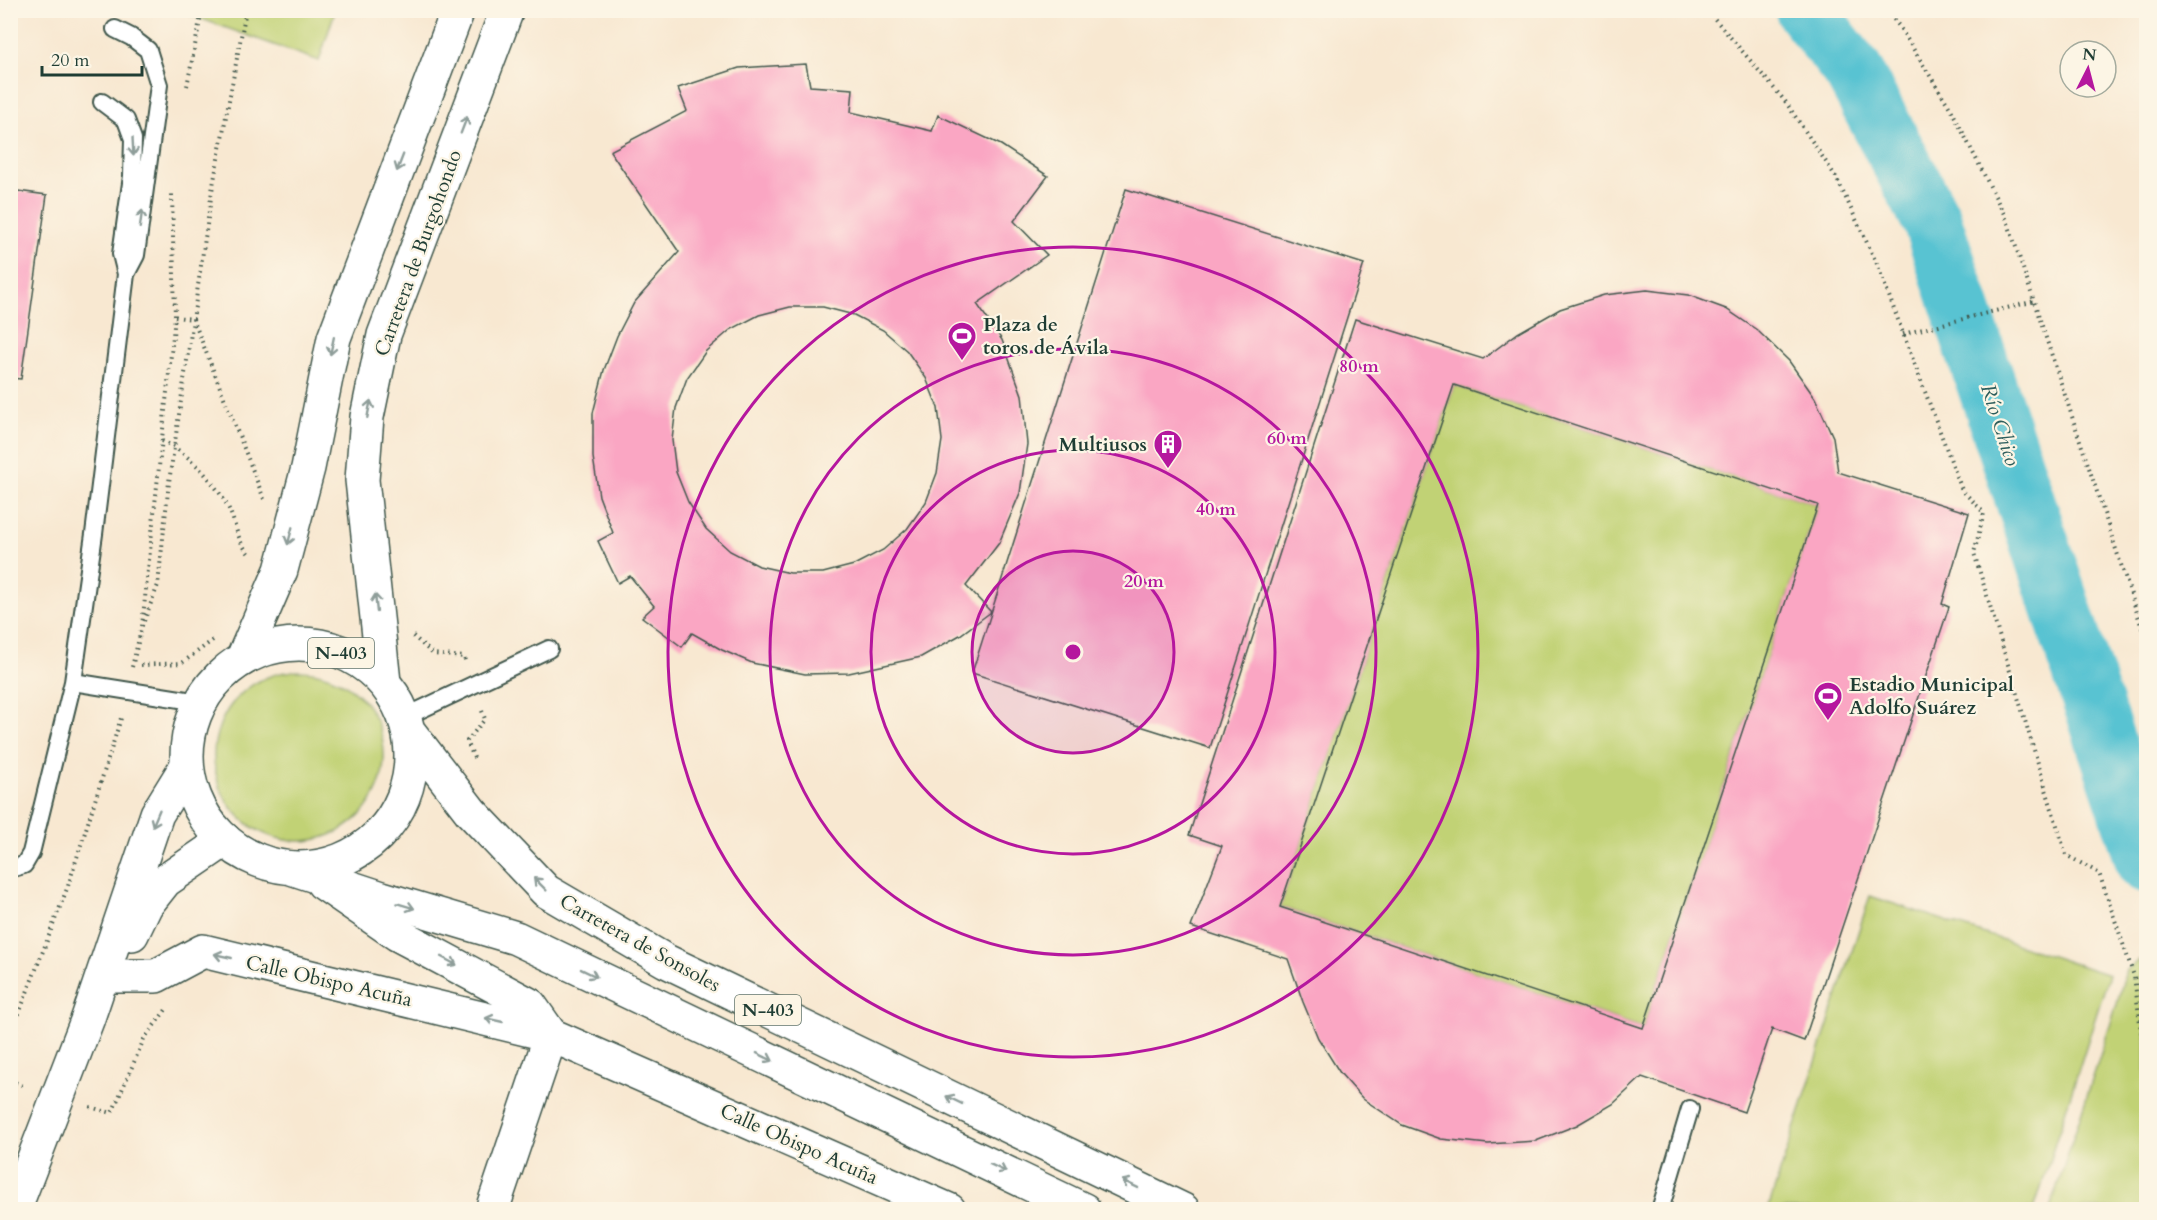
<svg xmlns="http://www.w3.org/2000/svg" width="2157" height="1220" viewBox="0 0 2157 1220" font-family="Cardo,serif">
	<rect width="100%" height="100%" fill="#fcf5e5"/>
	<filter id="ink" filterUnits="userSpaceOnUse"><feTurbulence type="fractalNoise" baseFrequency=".0167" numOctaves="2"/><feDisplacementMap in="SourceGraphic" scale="12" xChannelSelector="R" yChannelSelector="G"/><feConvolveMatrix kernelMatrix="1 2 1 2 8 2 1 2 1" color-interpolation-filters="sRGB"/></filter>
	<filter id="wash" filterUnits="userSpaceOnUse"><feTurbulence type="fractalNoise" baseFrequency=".008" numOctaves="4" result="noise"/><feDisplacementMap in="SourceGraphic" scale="24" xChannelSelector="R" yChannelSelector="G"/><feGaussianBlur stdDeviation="1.35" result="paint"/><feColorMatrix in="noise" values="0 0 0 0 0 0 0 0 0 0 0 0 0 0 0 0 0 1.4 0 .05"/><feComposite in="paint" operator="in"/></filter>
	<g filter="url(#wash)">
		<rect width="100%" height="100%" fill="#f8e8d1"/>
		<path fill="#c1d275" stroke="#708854" stroke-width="1.5" d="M179 11H335L319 61Z
			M1454 385 1818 505 1643 1028 1280 907Z
			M214 756a85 85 0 1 1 170 0a85 85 0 1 1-170 0Z
			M1870 896 2109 975 2034 1209H1768Z
			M2139 960 2146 989V1209H2050L2117 1004 2126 970Z"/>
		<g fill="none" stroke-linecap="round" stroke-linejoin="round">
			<path stroke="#58c3d2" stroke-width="60" d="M1805 10 1853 71 1932 221 2146 863"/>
		</g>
		<g id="blocks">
			<path fill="#faa6c3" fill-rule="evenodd" d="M806 64 810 86 853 89 851 112 932 131 938 115 1001 145 1048 176 1014 221 1047 255 977 304 1002 340 1022 395 1027 444 1020 493 999 543 966 586 991 612 960 635 921 657 849 673 805 674 752 663 722 650 692 633 682 647 642 617 654 606 630 576 618 583 598 541 613 533 599 496 593 457V413L604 370 617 336 634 303 679 252 610 151 687 111 678 88 739 68ZM790 307H823L854 315 883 330 907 351 926 378 938 408 942 440 937 473 926 502 907 529 883 550 854 565 823 573H790L759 566 730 551 706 529 688 502 676 472 672 440 676 408 687 378 706 351 730 330 759 315Z
				M1126 189 1364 264 1210 748 972 673Z
				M10 190 47 195 21 379 10 378Z
				M1647 290 1688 295 1726 309 1757 330 1789 361 1815 398 1833 437 1838 472 1969 513 1942 604 1949 607 1804 1041 1772 1029 1744 1112 1642 1077 1613 1104 1577 1125 1536 1141 1488 1144 1441 1139 1402 1125 1363 1099 1340 1073 1318 1038 1303 1002 1288 959 1191 927 1222 846 1189 835 1355 319 1483 359 1518 333 1560 309 1604 295ZM1454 385 1818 505 1643 1028 1280 907Z"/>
		</g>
	</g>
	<g filter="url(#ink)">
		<use href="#blocks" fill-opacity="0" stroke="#40574c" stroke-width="1.5"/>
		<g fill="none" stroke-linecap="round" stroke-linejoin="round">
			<g stroke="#40574c" stroke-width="20">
				<path id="lane" d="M115 29 131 37 148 50 159 85 136 255 126 274
					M73 682 199 702
					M405 717 549 649
					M10 869 24 865 31 853 73 682 94 534 126 274 121 254 132 176 133 139 126 120 102 102
					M1660 1210 1690 1109"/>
			</g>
			<g stroke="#40574c" stroke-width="36">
				<path id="street" d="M323 883 397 934 530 1005 551 1035
					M111 976H156L203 951 551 1035 949 1210
					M492 1210 551 1035"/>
			</g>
			<g stroke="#40574c" stroke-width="36">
				<path id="secondary" d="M132 934 146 905 165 881 225 840
					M14 1210 88 1018 157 814 186 767"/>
			</g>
			<g stroke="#40574c" stroke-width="36">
				<path id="highway" d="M187 756a112 112 0 1 1 224 0a112 112 0 1 1-224 0Z
					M243 658 281 570 308 468 334 338 458 10
					M384 682 362 480 367 417 384 335 507 10
					M410 733 471 812 546 891 666 961 1183 1210
					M291 868 382 898 516 938 1084 1210"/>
			</g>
			<path stroke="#40574c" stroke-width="4" stroke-dasharray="1.5 4.5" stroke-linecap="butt" d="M1707 10 1785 101 1836 177 1877 264 1962 490 1984 513 1974 553 2066 855 2099 873 2134 976 2144 1054 2146 1058
				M1886 10 1899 26 1952 111 2007 220 2146 640
				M187 86 202 10
				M175 317 193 319 264 499
				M1903 334 2035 301
				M162 441C189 453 212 479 227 505 236 522 236 540 250 555
				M144 621 158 585 169 482 212 191 246 10
				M413 636 433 654 464 657 465 661
				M141 665 182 663 213 640
				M132 667 142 626 175 317 172 194
				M474 758 467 741 485 719 481 708
				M10 1037 68 886 122 715
				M10 1080 26 1087
				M90 1107 112 1113 144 1039 168 1007"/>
			<use href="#lane" stroke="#fff" stroke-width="16"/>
			<use href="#street" stroke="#fff" stroke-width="33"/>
			<use href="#secondary" stroke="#fff" stroke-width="33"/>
			<use href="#highway" stroke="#fff" stroke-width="33"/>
		</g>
		<defs><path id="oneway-shaft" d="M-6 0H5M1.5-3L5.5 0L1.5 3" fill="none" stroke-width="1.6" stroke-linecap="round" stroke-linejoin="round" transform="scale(1.5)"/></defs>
		<g stroke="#8f9e9a">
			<use href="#oneway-shaft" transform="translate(464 125) rotate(-69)"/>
			<use href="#oneway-shaft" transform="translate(133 147) rotate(87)"/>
			<use href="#oneway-shaft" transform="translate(400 163) rotate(111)"/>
			<use href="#oneway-shaft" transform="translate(141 219) rotate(-82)"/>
			<use href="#oneway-shaft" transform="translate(332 346) rotate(102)"/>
			<use href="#oneway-shaft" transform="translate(369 409) rotate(-79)"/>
			<use href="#oneway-shaft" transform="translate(290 536) rotate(105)"/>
			<use href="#oneway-shaft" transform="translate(376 603) rotate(-96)"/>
			<use href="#oneway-shaft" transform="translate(156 818) rotate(113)"/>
			<use href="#oneway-shaft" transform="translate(540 884) rotate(-135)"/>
			<use href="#oneway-shaft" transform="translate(406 906) rotate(17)"/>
			<use href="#oneway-shaft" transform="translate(223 956) rotate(-167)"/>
			<use href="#oneway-shaft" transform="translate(449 961) rotate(28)"/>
			<use href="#oneway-shaft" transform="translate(589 973) rotate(26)"/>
			<use href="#oneway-shaft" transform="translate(494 1020) rotate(-167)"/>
			<use href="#oneway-shaft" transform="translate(765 1057) rotate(26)"/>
			<use href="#oneway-shaft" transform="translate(954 1100) rotate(-154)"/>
			<use href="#oneway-shaft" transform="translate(998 1168) rotate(26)"/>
			<use href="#oneway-shaft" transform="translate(1130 1184) rotate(-154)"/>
		</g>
	</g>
	<circle cx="1073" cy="652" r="101" fill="#b5179e" fill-opacity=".12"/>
	<g fill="none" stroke="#b5179e" stroke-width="3">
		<circle cx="1073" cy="652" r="101"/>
		<circle cx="1073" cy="652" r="202"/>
		<circle cx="1073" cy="652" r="303"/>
		<circle cx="1073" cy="652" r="405"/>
	</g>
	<defs>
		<g id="stadium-pin" transform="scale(1.5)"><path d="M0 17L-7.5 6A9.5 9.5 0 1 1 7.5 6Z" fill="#b5179e" stroke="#fcf5e5"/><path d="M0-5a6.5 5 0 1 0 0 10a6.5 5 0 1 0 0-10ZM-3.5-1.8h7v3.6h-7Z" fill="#fff"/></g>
		<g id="building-pin" transform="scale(1.5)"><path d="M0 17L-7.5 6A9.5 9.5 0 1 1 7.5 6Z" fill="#b5179e" stroke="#fcf5e5"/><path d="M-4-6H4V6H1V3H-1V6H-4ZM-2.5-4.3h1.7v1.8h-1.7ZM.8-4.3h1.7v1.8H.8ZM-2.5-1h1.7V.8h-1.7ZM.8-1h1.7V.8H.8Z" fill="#fff"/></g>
	</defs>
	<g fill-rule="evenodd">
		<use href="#stadium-pin" x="962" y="336"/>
		<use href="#building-pin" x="1168" y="444"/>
		<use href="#stadium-pin" x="1828" y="696"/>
	</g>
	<g text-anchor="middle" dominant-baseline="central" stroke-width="4.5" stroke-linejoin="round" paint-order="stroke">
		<g fill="#fcf5e5" stroke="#617469" stroke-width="1.5">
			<rect x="308" y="638" width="66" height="30" rx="4.5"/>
			<rect x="735" y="995" width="66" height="30" rx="4.5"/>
		</g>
		<g font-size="18" font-weight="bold" fill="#1f3d34">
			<text x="341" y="653">N-403</text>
			<text x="768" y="1010">N-403</text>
		</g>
		<g font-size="20" fill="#1f3d34" stroke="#fcf5e5">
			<text transform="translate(418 253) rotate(-70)">Carretera de Burgohondo</text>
			<text transform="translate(640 943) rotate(29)">Carretera de Sonsoles</text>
			<text transform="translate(329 981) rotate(13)">Calle Obispo Acuña</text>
			<text transform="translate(799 1144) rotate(24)">Calle Obispo Acuña</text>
		</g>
		<g font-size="20" font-weight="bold" fill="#1f3d34" stroke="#fcf5e5" text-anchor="start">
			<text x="983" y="324">Plaza de<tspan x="983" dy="23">toros de Ávila</tspan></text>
			<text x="1147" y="444" text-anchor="end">Multiusos</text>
			<text x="1849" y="684">Estadio Municipal<tspan x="1849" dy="23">Adolfo Suárez</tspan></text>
		</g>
		<g font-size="21" font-style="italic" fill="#2d5e5c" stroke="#fcf5e5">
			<text transform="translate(2000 425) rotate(72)">Río Chico</text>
		</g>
	</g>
	<circle cx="1073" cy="652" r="9" fill="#b5179e" stroke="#fcf5e5" stroke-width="3"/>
	<g font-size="18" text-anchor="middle" font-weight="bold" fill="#b5179e" stroke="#fcf5e5" stroke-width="4.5" stroke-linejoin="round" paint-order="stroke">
		<text x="1359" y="372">80 m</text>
		<text x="1287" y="444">60 m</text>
		<text x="1216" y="515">40 m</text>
		<text x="1144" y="587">20 m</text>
	</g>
	<rect width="2157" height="1220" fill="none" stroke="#fcf5e5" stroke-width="36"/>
	<g transform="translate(2088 69) rotate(6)"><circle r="28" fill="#fcf5e5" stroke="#a4ab9e" stroke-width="1.5"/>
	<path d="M0-4.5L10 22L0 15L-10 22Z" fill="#b5179e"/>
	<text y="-9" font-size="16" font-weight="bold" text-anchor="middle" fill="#1f3d34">N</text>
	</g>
	<path d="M42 66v9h100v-9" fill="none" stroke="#1f3d34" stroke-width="3"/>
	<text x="51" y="66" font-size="18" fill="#1f3d34" stroke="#fcf5e5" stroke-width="4.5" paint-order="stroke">20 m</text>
</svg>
